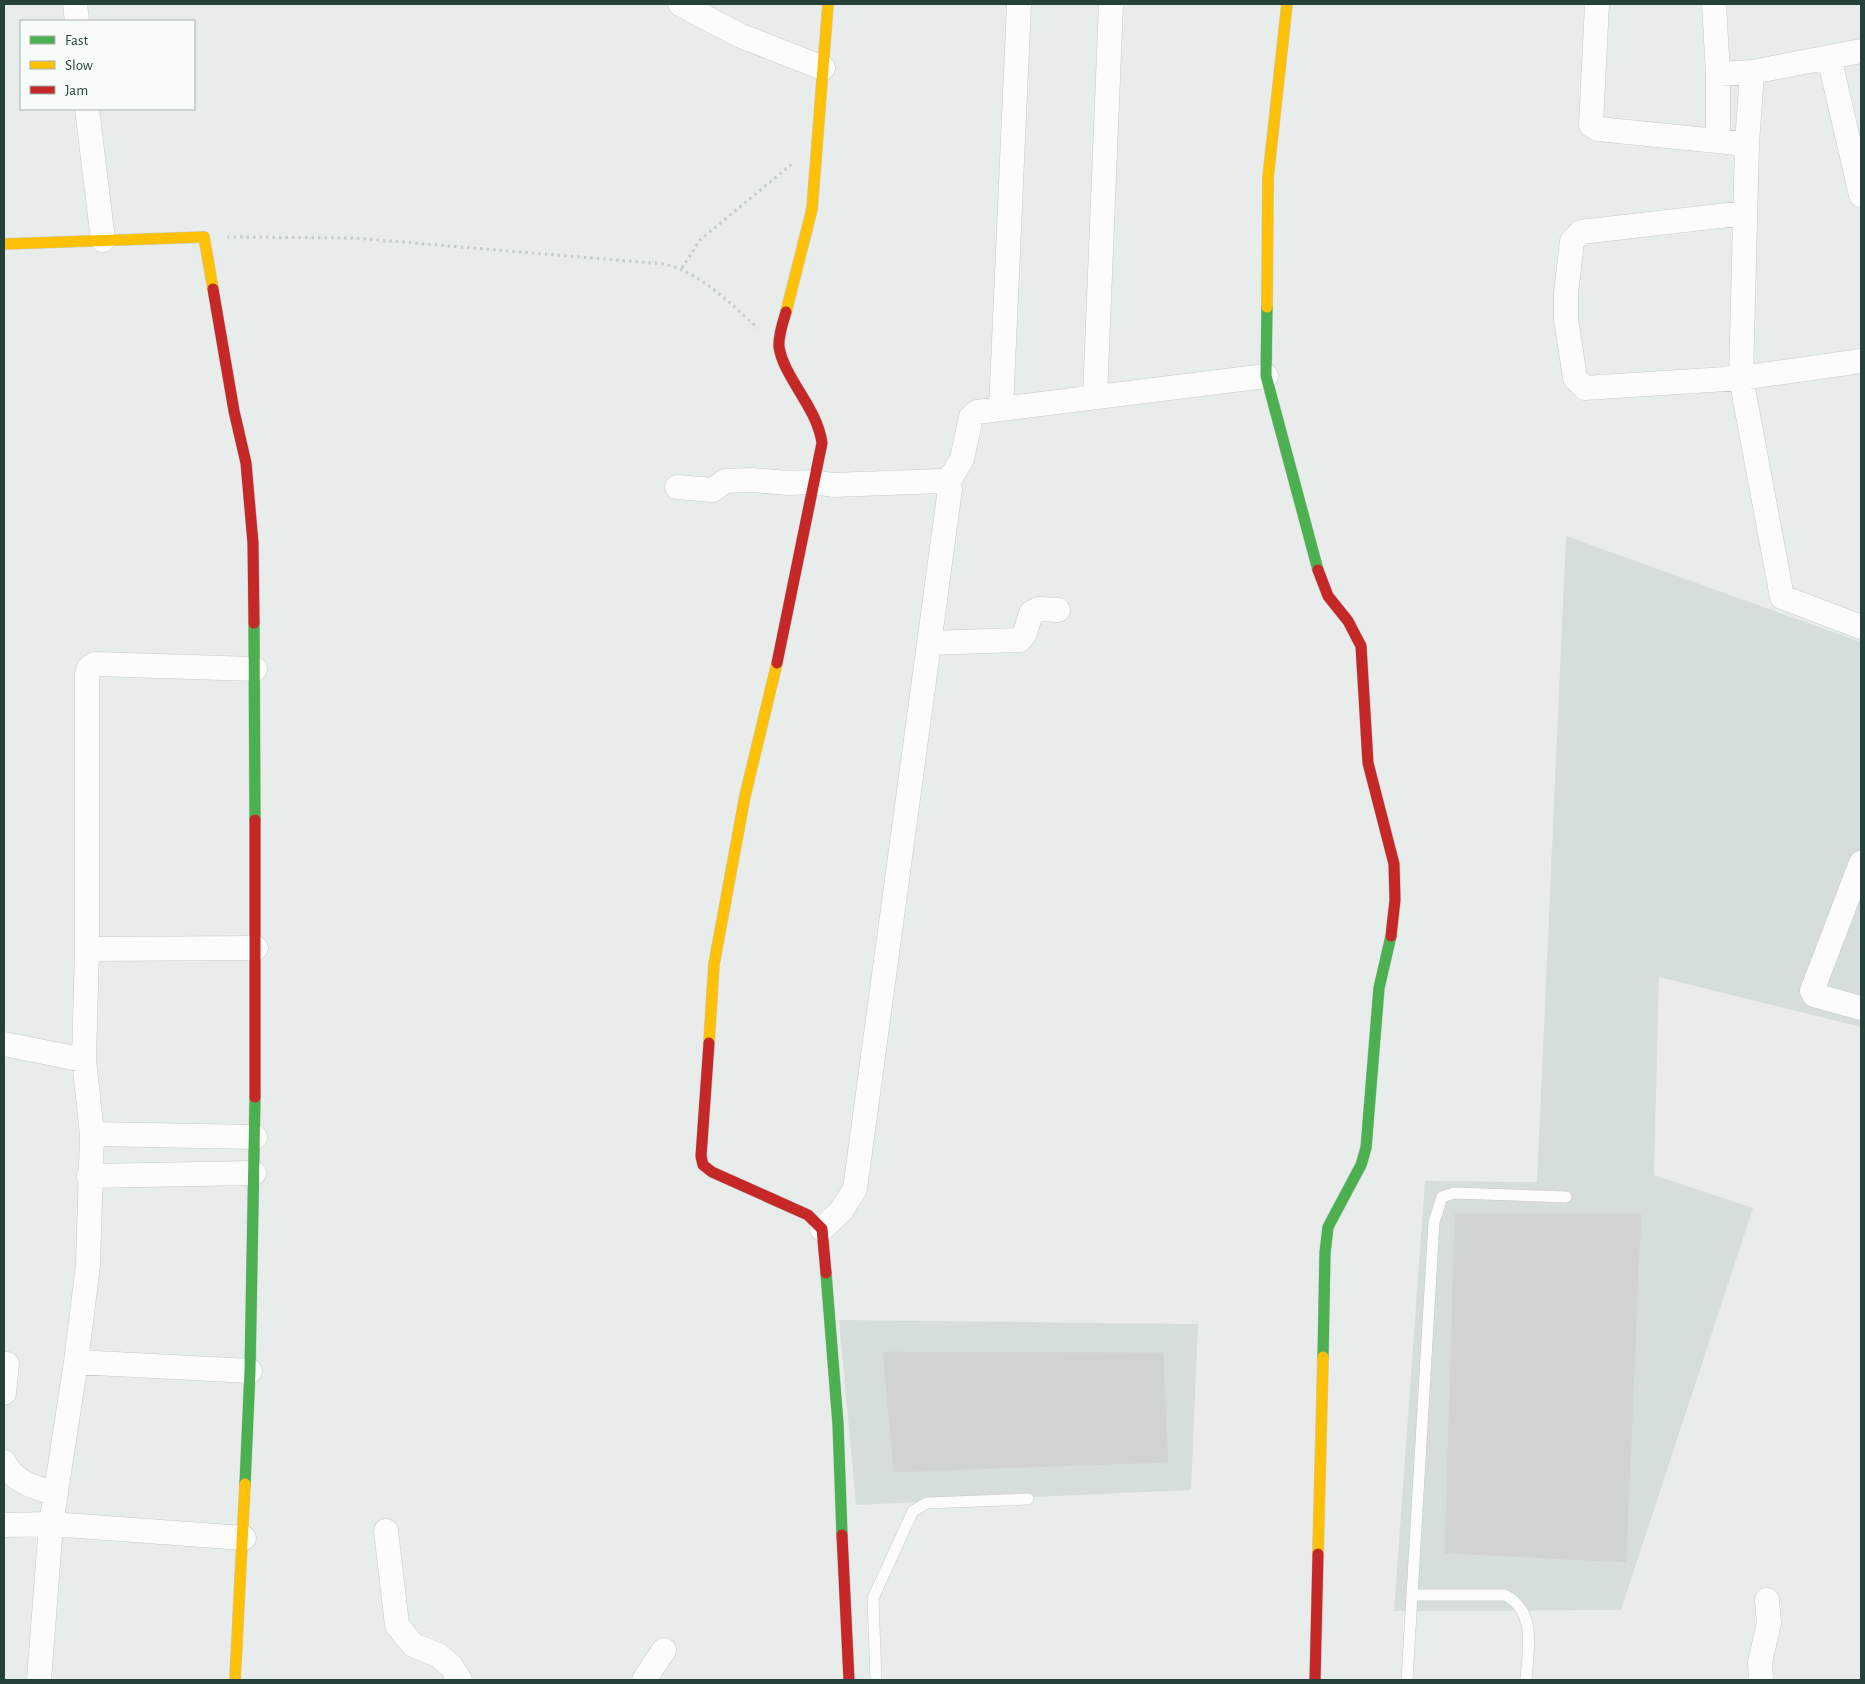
<svg xmlns="http://www.w3.org/2000/svg" width="1865" height="1684" viewBox="0 0 1865 1684" font-family="'Alegreya Sans',sans-serif">
	<rect width="100%" height="100%" fill="#e8edeb"/>
	<path fill="#d6dedb" d="M1566 536 1861 642V1027L1659 977 1654 1175 1753 1208 1621 1610 1394 1611 1425 1181 1537 1182Z
		M839 1320 1198 1324 1191 1490 856 1505Z"/>
	<path fill="#cfd4d2" stroke="#d1d6d4" d="M1455 1214H1641L1626 1562 1445 1553Z
		M883 1352 1163 1353 1168 1462 894 1472Z"/>
	<g fill="none" stroke-linecap="round" stroke-linejoin="round">
		<g stroke="#c5cac8" stroke-width="12">
			<path id="lane" d="M1412 1595H1505C1537 1612 1528 1649 1526 1680
				M876 1680 873 1598 913 1511 927 1503 1028 1499
				M1407 1680 1434 1222 1442 1197 1454 1193 1566 1197"/>
		</g>
		<g stroke="#c5cac8" stroke-width="25">
			<path id="street" d="M75 4 77 21
				M680 4 741 36 823 68
				M1597 4 1591 125 1598 129 1747 144
				M1714 4 1718 74V141
				M1829 57 1861 195
				M1752 72 1747 144 1741 378 1782 597 1861 627
				M1718 74 1752 72 1861 51
				M87 109 103 240
				M1745 213 1581 232 1572 241 1566 293V319L1575 378 1585 388 1741 378 1861 361
				M1095 397 1111 4
				M1001 409 1019 4
				M947 484 962 459 971 417 977 412 1266 376
				M677 487 713 490 725 481 752 480 788 483 814 482 833 485 940 481 947 484 950 489 855 1189 841 1211 822 1229
				M930 643 1020 640 1025 633 1031 613 1039 609 1058 610
				M1861 863 1812 991 1814 995 1861 1008
				M87 949 256 948
				M4 1044 84 1060
				M92 1134 255 1137
				M89 1176 254 1173
				M76 1362 250 1371
				M4 1393 7 1364
				M4 1462C15 1483 34 1487 56 1494
				M4 1525 51 1524 244 1538
				M386 1531 397 1625 413 1645 438 1655 451 1666 460 1680
				M39 1680 51 1524 76 1362 88 1265 92 1134 84 1060 87 949V674L89 668 95 664 255 669
				M644 1680 664 1650
				M1761 1680 1760 1662 1769 1623 1767 1600"/>
		</g>
		<g stroke="#c3cbc8" stroke-width="12">
			<path id="fast" d="M1267 307 1266 376 1318 570
				M254 623 255 820
				M826 1273 838 1424 842 1535
				M1323 1357 1325 1253 1328 1227 1361 1165 1366 1148 1379 988 1391 936
				M245 1484 250 1371 255 1097"/>
		</g>
		<g stroke="#c3cbc8" stroke-width="12">
			<path id="slow" d="M4 244 204 237 213 289
				M1267 307 1268 178 1287 4
				M786 312 812 209 828 4
				M709 1043 714 964 745 796 777 663
				M1318 1554 1323 1357
				M235 1680 245 1484"/>
		</g>
		<g stroke="#c3cbc8" stroke-width="12">
			<path id="jam" d="M213 289 234 411 246 463 253 543 254 623
				M1318 570 1328 596 1348 621 1361 646 1368 763 1394 864 1395 900 1391 936
				M777 663 822 443C817 407 784 378 779 347 778 336 783 322 786 312
				M709 1043 701 1156 703 1165 712 1172 808 1215 822 1229 826 1273
				M255 1097V820
				M842 1535 849 1680
				M1315 1680 1318 1554"/>
		</g>
		<path stroke="#c3ccca" stroke-width="3" stroke-dasharray="2.5 4" stroke-linecap="butt" d="M227 237 354 238 664 264C702 273 729 303 758 328
			M682 268 700 240 793 163"/>
		<use href="#lane" stroke="#fcfcfc" stroke-width="11"/>
		<use href="#street" stroke="#fcfcfc" stroke-width="24"/>
		<use href="#fast" stroke="#4caf50" stroke-width="11"/>
		<use href="#slow" stroke="#ffc107" stroke-width="11"/>
		<use href="#jam" stroke="#c62828" stroke-width="11"/>
	</g>
	<rect width="1865" height="1684" fill="none" stroke="#24423a" stroke-width="10"/>
	<rect x="20" y="20" width="175" height="90" fill="#f7fbf9" stroke="#a3b1ad"/>
	<rect x="30" y="36" width="25" height="8" fill="#4caf50" stroke="#a3b1ad"/>
	<text x="65" y="45" font-size="15" fill="#24423a">Fast</text>
	<rect x="30" y="61" width="25" height="8" fill="#ffc107" stroke="#a3b1ad"/>
	<text x="65" y="70" font-size="15" fill="#24423a">Slow</text>
	<rect x="30" y="86" width="25" height="8" fill="#c62828" stroke="#a3b1ad"/>
	<text x="65" y="95" font-size="15" fill="#24423a">Jam</text>
</svg>
